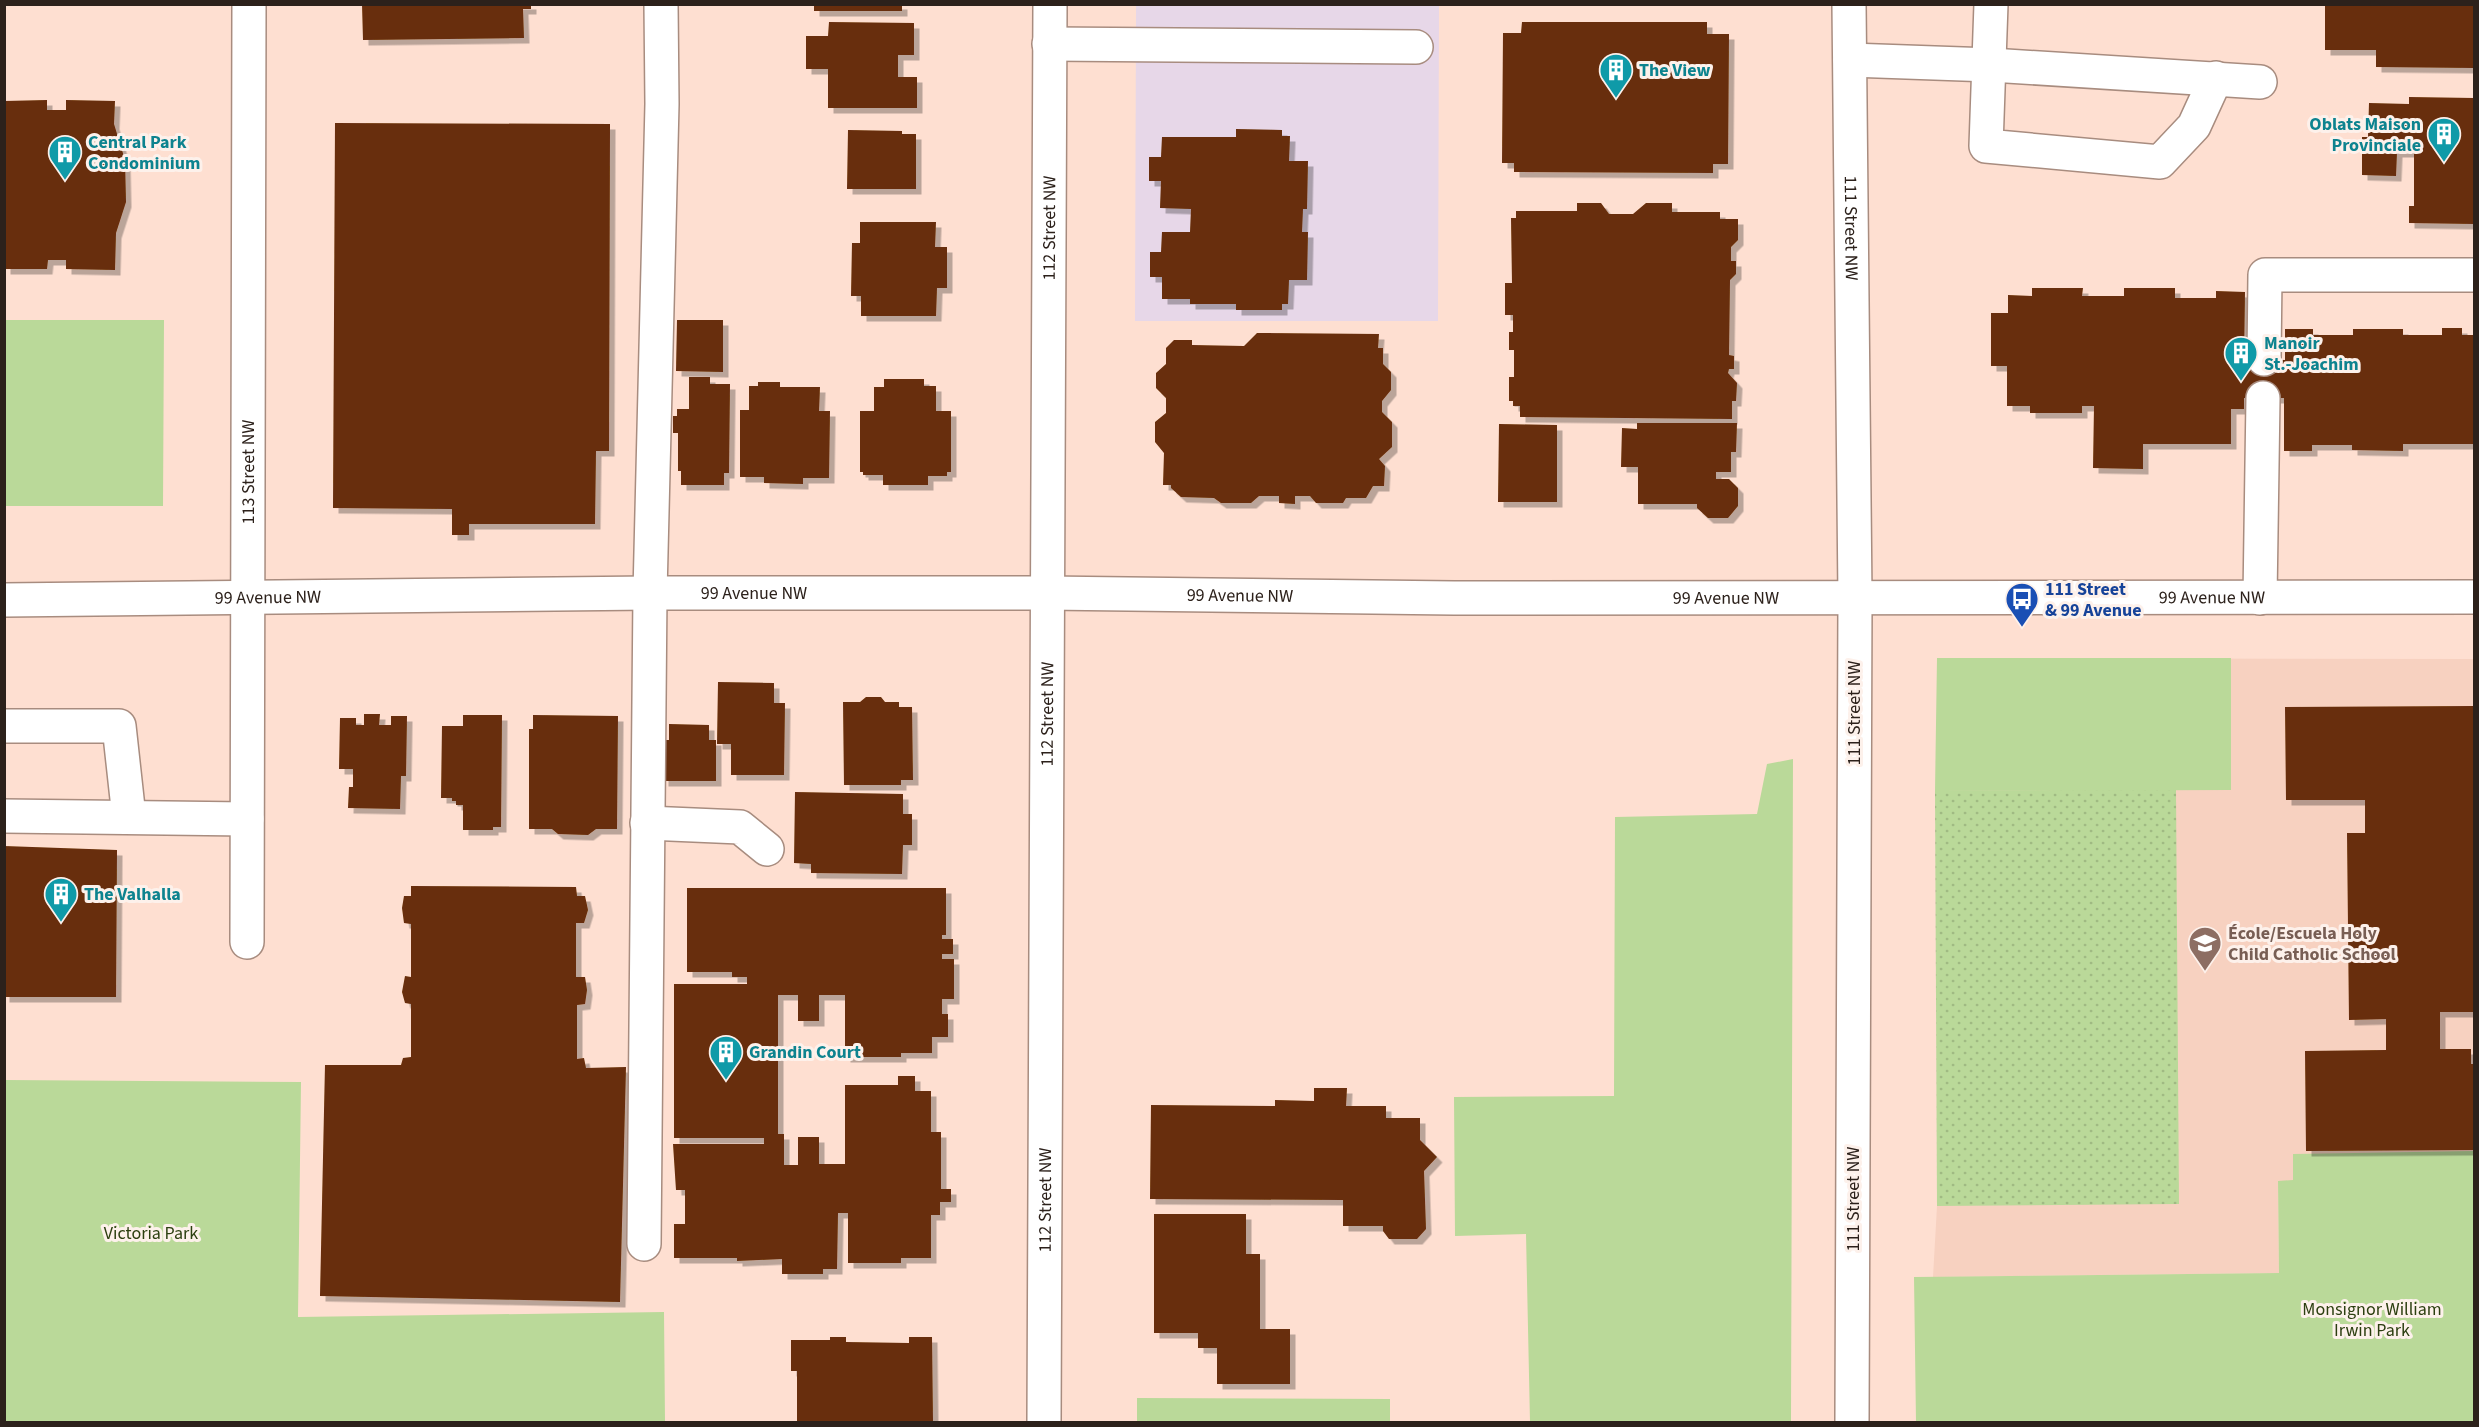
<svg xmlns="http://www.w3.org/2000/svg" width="2479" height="1427" viewBox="0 0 2479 1427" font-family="'Source Sans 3',sans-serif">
	<defs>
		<pattern id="grass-dots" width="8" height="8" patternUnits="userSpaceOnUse" patternTransform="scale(1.5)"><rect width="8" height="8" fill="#bad999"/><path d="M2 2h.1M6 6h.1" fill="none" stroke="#a0ba83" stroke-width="1.8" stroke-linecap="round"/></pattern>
		<filter id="shadow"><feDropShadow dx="5.5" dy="5.5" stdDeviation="0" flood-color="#0004"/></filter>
	</defs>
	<rect width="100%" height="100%" fill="#fedfd1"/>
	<path fill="#e7d7e8" d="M1136 5H1439L1438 321H1135Z"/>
	<path fill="#f7d1c0" d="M1937 658 2474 659V1152L2293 1181H2278L2279 1273 1933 1277 1937 1206Z"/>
	<path fill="url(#grass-dots)" d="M2176 789 2179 1204 1937 1206 1935 791Z"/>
	<path fill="#bad999" d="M5 320H164L163 506H5Z
		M1937 658H2231V790L1935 791Z
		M1793 759 1791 1422H1530L1526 1234 1455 1236 1454 1097 1614 1096 1615 817 1757 814 1767 764Z
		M5 1080 301 1082 298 1317 664 1312 665 1422H5Z
		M2474 1151V1422H1916L1914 1277 2279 1273 2278 1181 2293 1180V1154Z
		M1137 1398 1390 1399V1422H1137Z"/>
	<path fill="#672d08" filter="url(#shadow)" d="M362 4H531V9H523L524 38 363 40Z
		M814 4H902V11H814Z
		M2325 4H2474V68L2376 67V50H2325Z
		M829 22 914 23V55H898V77H917V108H828V69H806V36H828Z
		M1522 22H1707V34H1729L1728 164H1713V173L1514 172V163H1502L1503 33H1521Z
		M2409 97 2474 98V224L2409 223V206H2414V152H2397L2396 176 2362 175V137H2368L2369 103 2409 104Z
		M47 100V110H66V100L115 101 114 124 125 160 126 202 116 233 115 270 66 269V260H48L47 269H5V101Z
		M335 123 610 124 609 451H596L595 524H469V535H452V509L333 508Z
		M1236 129 1282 130V136H1290L1289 161H1308L1307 209H1303L1302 232H1308L1307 280H1289L1288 304H1282V310H1236V304H1190V299H1162V277H1150V252H1161L1162 232H1190L1191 209 1160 208 1161 181H1149V157H1161L1162 137H1236Z
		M848 130 902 131V134H916V189H847Z
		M1577 203H1601L1609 214H1633L1646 203H1672V212H1720V219H1738V240L1731 247V261H1736V274L1730 280 1729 355 1734 356V369H1729L1728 373 1737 383 1736 401H1732V419L1520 417V406H1513V401H1509V377H1514V350H1509V332H1513V315H1505V283H1512L1511 218H1516V211H1577Z
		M860 222H936L935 247H947V288H937L936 316H861V296H851L852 243H860Z
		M2032 288H2083L2082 296H2124V288H2175V298H2216V291L2245 292 2244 359 2285 360V329H2313V335H2353V329H2403V335H2442V328H2462V335H2474V444H2403V451L2352 450V445H2312V451H2284V398H2244V409H2231V444H2143V469L2093 468 2094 406H2082V413H2030V406H2007V366H1991V313H2008V295L2032 296Z
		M677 320H723V372L676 371Z
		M1257 333 1379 334 1378 348H1383V364L1391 372V390L1382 401V412L1392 422V447L1379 459 1385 466 1384 486H1373L1366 498H1346L1343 503H1316L1310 496H1295V504L1279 503V496H1259L1251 503H1221L1214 498 1181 497 1171 488V485H1163L1164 453 1155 442V422L1166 413V398L1156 388V373L1166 364V348L1174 340H1192V345L1244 346Z
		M689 377H710V384H730L729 473H724V485H681V471H678V433H673V416H677V409H689Z
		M884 379H924V386H936V411H951V472H947V476H928V485H883V475H863V472H860V411H874V387H884Z
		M758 382H780V387H820L819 411H830L829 478H803V484L764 483V477H740V410H749V386H758Z
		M1637 423H1737L1736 452H1731V472H1716V479H1729L1738 488V506L1728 518H1708L1697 508V504H1638V467H1621L1622 428 1637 429Z
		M1499 424 1557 425V502H1498Z
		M718 682 774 683V703H785L784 775H731V744H717Z
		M866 697H881L885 702H899V707H912L913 780H901V785H844L843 702H860Z
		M2474 706V1012H2440V1049H2471V1064H2474V1150L2306 1151 2305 1051 2386 1050V1019L2349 1020 2347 833H2365V800H2286L2285 707Z
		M364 714H380L379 725H391V716H407L406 776H401L400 809 348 808 349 787H353V769H339L340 718H356V725H364Z
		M463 715H502L501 827H493V830H463V805H456V801H452V798H441L442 726H463Z
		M533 715 618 716 617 829H596L588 835 558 834 552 829H529V729H533Z
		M669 724 709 725V740H716V781H663V740H669Z
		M795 792 903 794V814H912V845H903L902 874 811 873V864L794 863Z
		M4 846 117 850 116 997H4Z
		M411 886 576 887 577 896H585L588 910 584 923H576V977H585L587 990 585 1004 577 1005V1059L584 1058 586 1068 626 1067 620 1302 320 1296 325 1065H401L403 1058 411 1057V1004L405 1003 402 992 405 976 411 977V924L404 923 402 908 404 896H411Z
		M687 888H946V935H942V939H953V954H942V959H954V999H942V1014H948V1037H932V1053H901V1057H845V995H819V1021H798V995H778V1134H784V1165H798V1137H819V1164H845V1085H898V1076H915V1091H931V1132H941V1189H951V1202H940V1215H931V1258H901V1263H848V1213H838L837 1269H823V1274H782V1259L737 1261V1258H674V1224H685V1190H676L673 1144H764V1138H674V984H747V977H732V972H687Z
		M1314 1088H1347L1346 1106H1386V1118H1420V1140L1437 1157 1424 1171 1426 1229 1417 1239H1389L1383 1231V1226H1343V1200L1150 1199 1151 1105 1275 1106V1100L1314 1101Z
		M1154 1214H1246V1254H1260V1329H1290V1384H1217V1348H1198V1333H1154Z
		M830 1337H846V1342L909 1343V1337H932L933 1422H797V1371H791V1340H830Z"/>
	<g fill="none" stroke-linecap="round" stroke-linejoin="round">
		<g stroke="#a88c7f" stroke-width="36">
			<g id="minor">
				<path id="s1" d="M1849 4 1855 598 1852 1422"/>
				<path d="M1991 4 1986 146 2160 162 2194 126 2216 78"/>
				<path d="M1049 44 1416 47"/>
				<path d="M1850 60 1991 65 2260 82"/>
				<path d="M2264 359 2265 275H2474"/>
				<path d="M2260 598 2263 398"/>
				<path id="s2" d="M4 600 650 593H1046L1454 598 2474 597"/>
				<path d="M4 726H119L129 817"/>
				<path d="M4 816 247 819"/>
				<path d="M647 823 740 827 767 849"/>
				<path id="s3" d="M247 942 249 4"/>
				<path d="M644 1244 650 593 662 104 661 4"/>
				<path id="s4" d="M1044 1422 1050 4"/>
			</g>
		</g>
		<use href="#minor" stroke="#fff" stroke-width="33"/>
	</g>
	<defs>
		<g id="building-pin" transform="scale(1.725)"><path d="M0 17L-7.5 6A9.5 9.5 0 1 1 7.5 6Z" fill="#0f9aa8" stroke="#fdf1eb"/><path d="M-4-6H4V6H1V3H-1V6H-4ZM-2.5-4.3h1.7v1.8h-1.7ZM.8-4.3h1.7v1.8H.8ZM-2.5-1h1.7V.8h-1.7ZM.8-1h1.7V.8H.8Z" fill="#fff"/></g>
		<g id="bus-pin" transform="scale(1.725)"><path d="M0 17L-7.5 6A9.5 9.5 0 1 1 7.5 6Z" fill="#1a4fb4" stroke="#fdf1eb"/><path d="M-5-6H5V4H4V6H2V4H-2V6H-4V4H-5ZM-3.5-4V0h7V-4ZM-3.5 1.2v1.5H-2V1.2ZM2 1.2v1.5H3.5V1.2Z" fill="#fff"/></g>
		<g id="school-pin" transform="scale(1.725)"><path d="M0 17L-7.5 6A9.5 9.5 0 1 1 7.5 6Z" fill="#8d6e63" stroke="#fdf1eb"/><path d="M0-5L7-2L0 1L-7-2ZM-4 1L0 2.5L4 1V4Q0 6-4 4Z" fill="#fff"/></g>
	</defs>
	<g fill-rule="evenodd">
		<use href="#building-pin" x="1616" y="70"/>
		<use href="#building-pin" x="2444" y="134"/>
		<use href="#building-pin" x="65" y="152"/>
		<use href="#building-pin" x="2241" y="353"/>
		<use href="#bus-pin" x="2022" y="599"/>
		<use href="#building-pin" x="61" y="894"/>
		<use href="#school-pin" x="2205" y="943"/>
		<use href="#building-pin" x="726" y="1052"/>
	</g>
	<g text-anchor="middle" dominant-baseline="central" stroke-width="6" stroke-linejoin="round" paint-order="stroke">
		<g font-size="18" font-weight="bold" fill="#0d838f" stroke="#fdf1eb" text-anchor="start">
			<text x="1639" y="70">The View</text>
			<text x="2421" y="124" text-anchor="end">Oblats Maison<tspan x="2421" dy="21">Provinciale</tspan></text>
			<text x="88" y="142">Central Park<tspan x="88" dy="21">Condominium</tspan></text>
			<text x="2264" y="343">Manoir<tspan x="2264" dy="21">St.-Joachim</tspan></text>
			<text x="84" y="894">The Valhalla</text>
			<text x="749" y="1052">Grandin Court</text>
		</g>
		<g font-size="18" fill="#2c211b" stroke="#fdf1eb">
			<text stroke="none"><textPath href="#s4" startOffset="1194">112 Street NW</textPath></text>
			<text stroke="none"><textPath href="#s1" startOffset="224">111 Street NW</textPath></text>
			<text stroke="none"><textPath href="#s3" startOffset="470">113 Street NW</textPath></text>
			<text stroke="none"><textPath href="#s2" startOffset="750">99 Avenue NW</textPath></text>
			<text stroke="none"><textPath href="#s2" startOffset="1236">99 Avenue NW</textPath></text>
			<text stroke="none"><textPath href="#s2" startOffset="264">99 Avenue NW</textPath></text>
			<text stroke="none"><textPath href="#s2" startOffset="1722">99 Avenue NW</textPath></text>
			<text stroke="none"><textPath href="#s2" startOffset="2208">99 Avenue NW</textPath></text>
			<text stroke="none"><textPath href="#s4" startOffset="708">112 Street NW</textPath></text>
			<text transform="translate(1854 713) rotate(-90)">111 Street NW</text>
			<text stroke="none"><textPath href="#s4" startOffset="222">112 Street NW</textPath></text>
			<text transform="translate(1853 1199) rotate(-90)">111 Street NW</text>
		</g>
		<g font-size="18" font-weight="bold" fill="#164399" stroke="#fdf1eb" text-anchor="start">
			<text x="2045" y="589">111 Street<tspan x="2045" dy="21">&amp; 99 Avenue</tspan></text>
		</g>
		<g font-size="18" font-weight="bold" fill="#785e54" stroke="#fdf1eb" text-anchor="start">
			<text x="2228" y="933">École/Escuela Holy<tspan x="2228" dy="21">Child Catholic School</tspan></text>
		</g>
		<g font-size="18" fill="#2c3f10" stroke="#fdf1eb">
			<text x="151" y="1233">Victoria Park</text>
			<text x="2372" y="1309">Monsignor William<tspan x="2372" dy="21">Irwin Park</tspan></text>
		</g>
	</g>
	<rect width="2479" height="1427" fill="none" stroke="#2c211b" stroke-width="12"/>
</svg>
